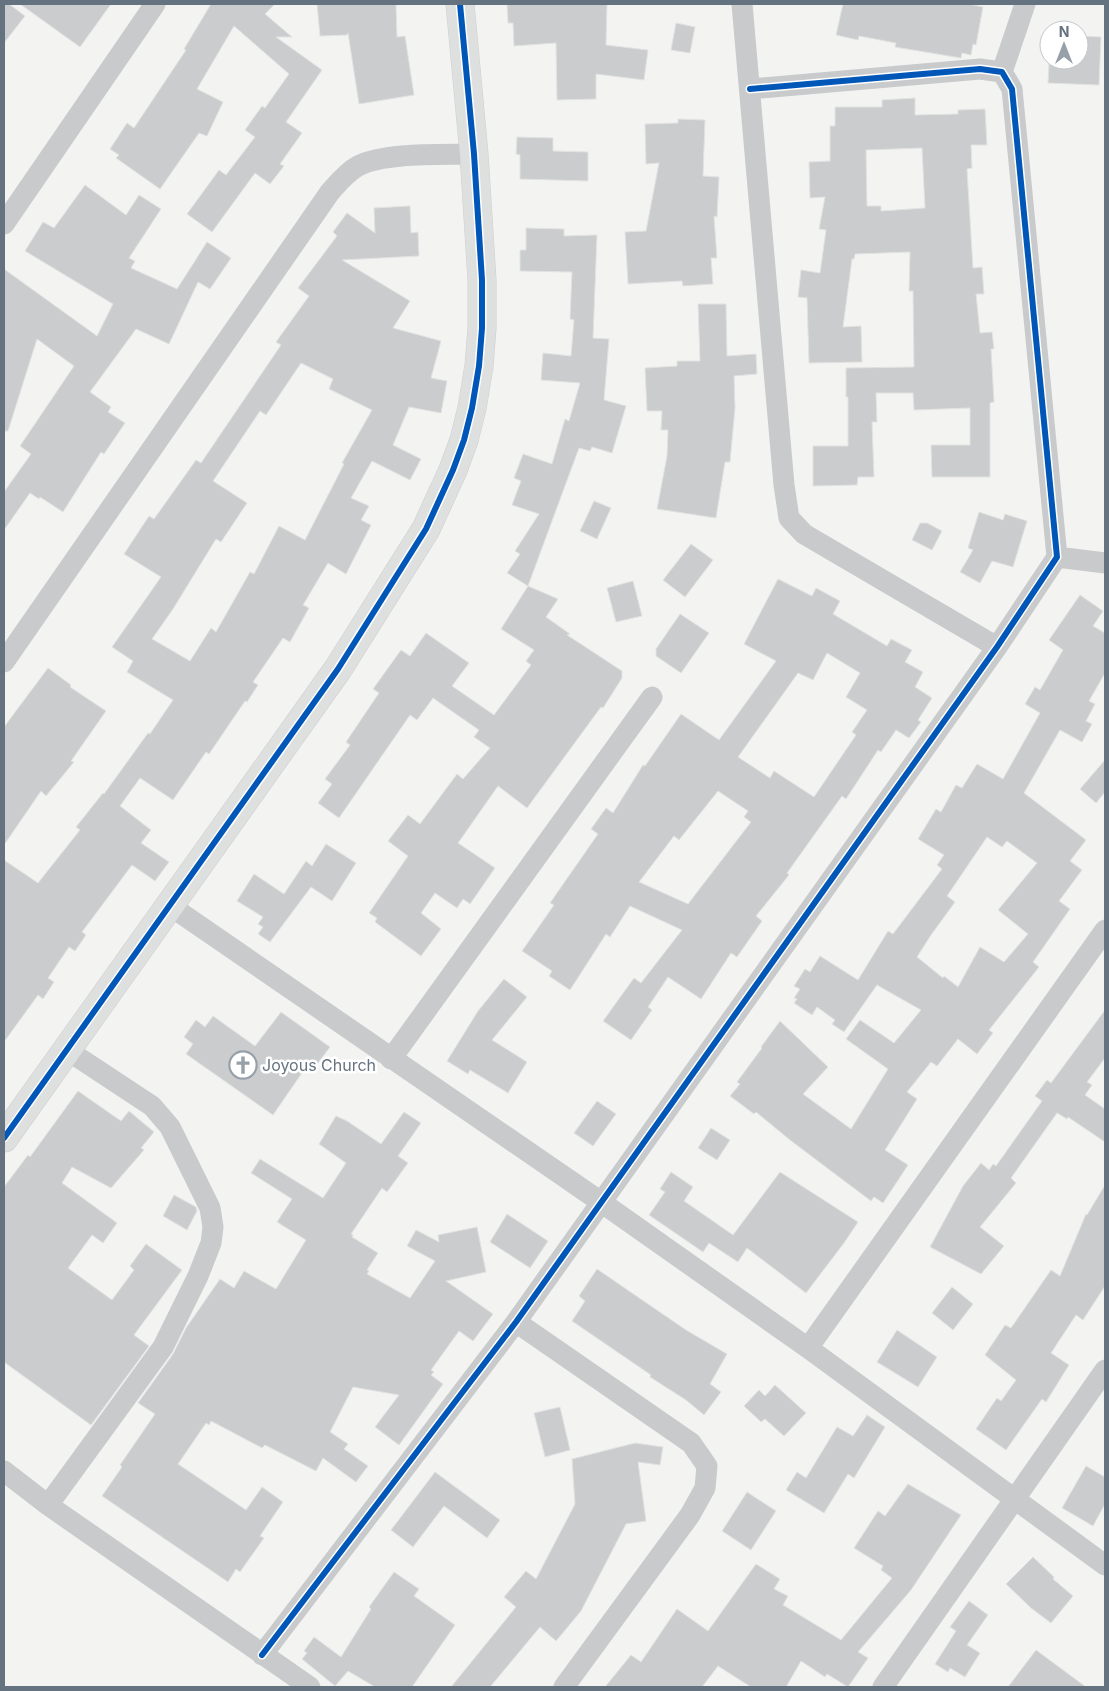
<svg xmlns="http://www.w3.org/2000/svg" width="1109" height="1691" viewBox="0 0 1109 1691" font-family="Inter,sans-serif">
	<rect width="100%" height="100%" fill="#f3f3f2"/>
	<path fill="#cbcccd" stroke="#e2e2e2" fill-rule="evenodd" d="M4 4H9L25 16 4 43Z
		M20 4H111L80 47Z
		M211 4H275L265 14 292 37H276L322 70 286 122 302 133 280 164 284 166 270 184 255 173 212 232 187 214 219 170 226 175 255 137 245 130 262 106 265 108 289 74 234 26 197 89 223 102 207 136 199 133 160 189 116 158 119 155 110 149 127 123 134 128 186 50 184 49Z
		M317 4H396L397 37 405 36 414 95 359 104 348 33 347 35 320 36Z
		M507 4H607L606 45 648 50 644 80 596 74V99L557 100 556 43 514 46 513 23H508Z
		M843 4H968L983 7 976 45 973 44 971 55 962 53 961 58 895 47 896 43 859 36 858 40 836 35Z
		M676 23 695 27 690 53 671 50Z
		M1079 36 1101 37 1099 85 1048 83 1049 63H1052V60H1079Z
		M915 98V115L958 114V110L985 109 987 145H971L972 168 967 169 973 268 982 267 984 294H976L980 333 992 332 994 349H991L994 402 990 403V477H932L931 445H970V408L914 410 913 393H876L877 422H872L874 477H858L857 485 813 486V446H848V397H846V368L914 367 913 291H909L910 252 855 254 854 259H852L843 327 861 326 862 362 809 363 807 298 798 297 801 270 820 273 826 230 819 229 825 197 810 198 809 162 830 161V126H835V107H882V100ZM922 148 925 208 881 211V206H867L866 150Z
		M678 119 705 120 703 176 719 177 717 217 714 216 717 258H711L713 284 683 286 682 281 628 284 625 232 646 231 659 163 646 164 645 124 678 123Z
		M517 137 553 138V151L588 152V181L520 179V155L516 154Z
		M85 185 126 215 139 195 161 209 129 258 135 261 131 268 177 289 207 242 231 258 210 289 198 282 169 344 136 329 90 392 111 407 108 412 125 423 104 454 101 452 63 512 40 497 39 499 30 493 4 530V492L31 454 20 446 74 366 37 339 8 431H4V269L97 336 113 304 25 251 43 222 54 228Z
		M410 206 411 233 418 232 419 256 342 260 410 301 393 328 441 341 431 378 447 381 441 413 409 407 393 445 421 459 410 480 372 461 351 498 369 506 361 520 371 525 346 574 328 563 303 605 309 608 290 642 283 638 253 682 258 685 247 702 245 701 209 754 206 752 173 800 140 778 120 806 151 830 141 843 169 862 155 881 132 865 82 932 86 935 75 951 69 947 48 978 54 982 43 999 38 995 4 1042V860L38 883 80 830 76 827 103 793 104 794 148 733 150 734 173 700 127 672 133 661 112 647 161 577 124 554 149 516 154 519 196 460 201 463 281 345 276 342 309 296 298 288 337 236 333 232 347 213 375 233 374 208ZM301 363 333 379 329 389 372 410 342 463 344 464 305 540 279 526 254 574 250 572 216 632 211 628 190 661 152 639 173 609 216 539 221 542 247 503 213 481 260 411 266 415Z
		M526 228 564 229V236L597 235 593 338 609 339 604 400 626 406 612 453 592 447 590 451 579 448 528 586 507 573 520 554 515 551 539 514 512 505 521 481 514 478 523 454 552 464 565 419 569 421 580 383 541 380 543 353 571 356 574 320 570 319 572 272 520 271V250H526Z
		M698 304H726L727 356 756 354 757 374 734 376 735 408 730 462H725L716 518 657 509 667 456 668 430H661L662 411H647L645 368 677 366V361H700Z
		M594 501 611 508 597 539 580 531Z
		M979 512 1003 520 1005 514 1027 521 1013 567 992 561 980 583 960 572 973 550 968 548Z
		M920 523H927L942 531 932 550 912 540Z
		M691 544 713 560 685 597 663 580Z
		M778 579 812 596 816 588 840 601 833 614 887 646 891 639 912 650 905 662 923 672 915 687 932 698 918 720 921 722 909 738 896 730 881 752 878 750 846 799 842 796 787 873 789 875 756 916 762 921 737 957 731 953 701 999 668 977 648 1007 652 1010 631 1040 603 1021 634 978 641 983 682 930 630 906 610 937 606 934 570 990 549 976 552 971 522 951 554 905 550 903 598 834 591 829 606 808 613 813 643 765 645 766 681 714 719 740 776 661 744 644ZM827 653 860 673 846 697 867 710 852 732 856 735 814 797 774 771 770 778 738 757 798 673 813 680ZM718 791 748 811 744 817 751 822 688 904 639 882 674 836 679 840Z
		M633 581 642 616 616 622 607 588Z
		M528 586 558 599 546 617 570 634 567 635 622 671V678L603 708 601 707 527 808 498 786 458 843 495 868 470 904 463 899 457 908 435 893 421 913 441 929 421 956 375 922 377 918 369 913 408 856 388 841 408 815 420 824 457 774 463 779 490 748 474 737 479 730 433 698 417 720 410 715 339 818 318 803 332 784 325 779 350 745 346 742 379 693 373 689 401 650 410 656 426 633 469 663 452 686 494 715 531 665 526 661 534 650 501 629Z
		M1080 595 1103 611 1093 626 1105 633V673L1089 701 1095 704 1086 721 1092 724 1082 742 1060 730 1024 793 1086 840 1070 861 1082 870 1059 901 1070 909 1033 962 1039 967 989 1030 993 1033 977 1054 958 1039 937 1066 931 1062 907 1092 917 1099 885 1150 908 1165 883 1203 874 1197 871 1201 790 1140 756 1112 754 1114 730 1096 740 1084 737 1082 762 1048 761 1047 780 1021 828 1067 803 1094 851 1129 888 1069 846 1039 860 1020 894 1043 921 1010 877 985 844 1032 832 1024 835 1020 817 1007 812 1015 794 1003 797 999 794 998 800 989 794 986 805 969 810 972 820 956 858 980 888 931 893 934 942 869 937 865 944 855 918 839 936 809 941 812 956 785 962 788 977 764 1003 779 1040 713 1025 704 1035 687 1040 690 1063 650 1049 640ZM987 837 1002 847 1007 841 1037 863 998 910 1028 934 1004 962 980 947 958 987 944 976 943 978 917 957 931 935 955 902 947 896Z
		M680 614 709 633 681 673 656 656V649Z
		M48 668 71 685 70 687 106 711 71 761 74 762 46 796 41 791 4 845V727Z
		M1105 760V792L1096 803 1080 789Z
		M326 844 356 863 332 901 311 887 270 942 258 934 263 927 258 924 263 917 237 901 254 874 284 894 306 861 312 866Z
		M504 979 527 997 492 1040 527 1062 508 1093 470 1070 468 1074 447 1061 478 1011Z
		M1105 1010V1058L1087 1082 1092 1085 1085 1095 1105 1109V1142L1068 1117 1067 1119 1057 1113 1011 1178 1016 1183 980 1227 1004 1246 981 1274 930 1247 963 1186 981 1163 989 1170 993 1164 996 1166 1042 1101 1035 1096 1047 1080 1051 1083Z
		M281 1012 330 1047 312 1071 306 1067 273 1115 186 1054 193 1044 184 1037 196 1020 205 1027 213 1016 255 1046Z
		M78 1091 121 1121 129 1111 154 1132 141 1148 144 1150 111 1188 72 1167 62 1183 117 1223 103 1243 92 1235 68 1268 112 1300 134 1270 130 1266 146 1244 182 1270 134 1335 149 1346 91 1425 4 1362V1187L28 1155 30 1157Z
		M597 1101 616 1114 593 1146 574 1133Z
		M404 1112 421 1123 398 1156 408 1163 387 1192 382 1188 351 1234 353 1235 352 1237 378 1253 367 1270 369 1271 367 1274 410 1298 435 1261 407 1246 416 1230 439 1242 438 1235 477 1227 486 1272 446 1281 493 1314 473 1341 459 1331 431 1370 434 1372 431 1375 443 1384 399 1445 375 1427 399 1395 353 1387 330 1432 348 1444 344 1449 368 1466 356 1482 323 1458 316 1471 265 1445 262 1448 211 1421 209 1425 206 1423 178 1464 246 1510 262 1487 283 1502 260 1536 264 1538 240 1572 236 1569 228 1582 102 1496 122 1467 120 1465 155 1414 138 1403 173 1354 186 1328 220 1279 234 1288 244 1271 276 1289 306 1240 277 1222 292 1199 251 1173 260 1159 323 1198 346 1163 319 1144 336 1116 347 1121 381 1144Z
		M711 1128 730 1140 717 1160 698 1148Z
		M671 1172 693 1187 684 1201 733 1235 780 1172 858 1222 844 1243 806 1293 747 1248 738 1262 709 1243 703 1252 649 1215 665 1192 660 1189Z
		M1105 1185V1286L1083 1320 1076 1315 1051 1353 1069 1365 1046 1402 1042 1399 1006 1450 976 1429 997 1398 1001 1401 1016 1380 985 1355 1005 1325 1011 1328 1051 1270 1060 1276 1086 1214 1087 1215Z
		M174 1195 196 1207 197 1211 187 1230 163 1216Z
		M507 1214 548 1241 530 1268 490 1242Z
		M597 1269 686 1330 727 1354 710 1384 721 1392 704 1415 686 1400 650 1377 651 1375 572 1321 585 1301 579 1296Z
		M952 1287 973 1304 953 1330 932 1313Z
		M897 1330 937 1357 918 1387 877 1362Z
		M775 1385 806 1413 784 1436 765 1419 761 1422 744 1406 759 1390 765 1396Z
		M560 1407 570 1450 545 1457 534 1413Z
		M867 1415 885 1427 854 1478 848 1474 824 1513 786 1490 797 1472 806 1478 837 1427 853 1436Z
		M635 1443 663 1447 660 1465 638 1462 646 1521 626 1524 581 1611 556 1641 540 1627 490 1687H451L516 1607 504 1597 526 1571 536 1579 575 1504 572 1459Z
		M1086 1466 1105 1477V1504L1093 1526 1062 1508Z
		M435 1472 500 1520 487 1538 444 1506 413 1547 391 1530Z
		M908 1484 961 1515 911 1590 858 1652 868 1658 848 1687 827 1674 825 1677 801 1661 786 1687H751L718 1666 702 1687H605L631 1655 641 1662 677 1609 708 1631 756 1564 780 1579 774 1589 788 1596 783 1605 841 1640 892 1578 881 1570 883 1566 854 1548 878 1511 885 1516Z
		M747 1492 776 1511 751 1550 722 1531Z
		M1033 1557 1054 1577 1053 1579 1073 1596 1051 1623 1031 1608 1006 1584Z
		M394 1572 419 1589 414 1596 455 1625 412 1687H375L348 1671 335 1686 302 1659 307 1653 304 1651 314 1637 341 1657 371 1609 369 1607Z
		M969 1601 988 1615 967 1645 980 1653 965 1677 950 1668 948 1672 935 1664 956 1631 950 1627Z
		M1036 1650 1086 1687H1008Z"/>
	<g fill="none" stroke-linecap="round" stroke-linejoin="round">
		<g stroke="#cfcfd0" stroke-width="29">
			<path id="secondary" d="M4 1138 338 669 426 529 453 470 464 440 472 408 479 366 482 328V280L474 154 460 4"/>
		</g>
		<path stroke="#c8cacb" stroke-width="21" d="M742 4 784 485 789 518 804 534 997 647
			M1002 72 1025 4
			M4 224 155 4
			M1057 557 1105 563
			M4 662 330 192C338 183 347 172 358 166 385 152 443 155 474 154
			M169 905 601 1202 808 1348 1105 1565
			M391 1059 652 697
			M516 1322 691 1443 707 1466 705 1488 690 1515 564 1687
			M808 1348 1105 930
			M4 1471 48 1505 310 1687
			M48 1505 163 1347 198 1276 211 1243 213 1227 210 1208 170 1127 152 1106 67 1050
			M262 1655 516 1322 997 647 1057 557 1012 89 1002 72 980 69 750 89
			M883 1687 1105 1370"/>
		<use href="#secondary" stroke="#dedfdf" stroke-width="28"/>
		<g stroke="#fff" stroke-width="9">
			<path id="cycleway" d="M4 1138 338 669 426 529 453 470 464 440 472 408 479 366 482 328V280L474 154 460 4
				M262 1655 516 1322 997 647 1057 557 1012 89 1002 72 980 69 750 89"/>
		</g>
		<use href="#cycleway" stroke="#0057b8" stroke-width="6"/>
	</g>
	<defs>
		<g id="church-ring" transform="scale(1.4375)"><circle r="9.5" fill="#fff" stroke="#97a0a8" stroke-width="1.5"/><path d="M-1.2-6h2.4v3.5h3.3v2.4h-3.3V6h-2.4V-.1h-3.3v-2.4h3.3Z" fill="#97a0a8"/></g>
	</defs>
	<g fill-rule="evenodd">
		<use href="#church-ring" x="243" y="1065"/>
	</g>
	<g text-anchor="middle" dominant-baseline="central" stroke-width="5" stroke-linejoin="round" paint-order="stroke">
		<g font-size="16" fill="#657380" stroke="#fff" text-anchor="start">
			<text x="262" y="1065">Joyous Church</text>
		</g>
	</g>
	<rect width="1109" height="1691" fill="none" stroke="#657380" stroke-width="10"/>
	<g transform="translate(1064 45)"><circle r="24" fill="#ffffff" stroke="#c1c7cc"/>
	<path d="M0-4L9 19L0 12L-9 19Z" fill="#97a0a8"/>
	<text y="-8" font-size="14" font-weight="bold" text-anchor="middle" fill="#657380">N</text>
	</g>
</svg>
